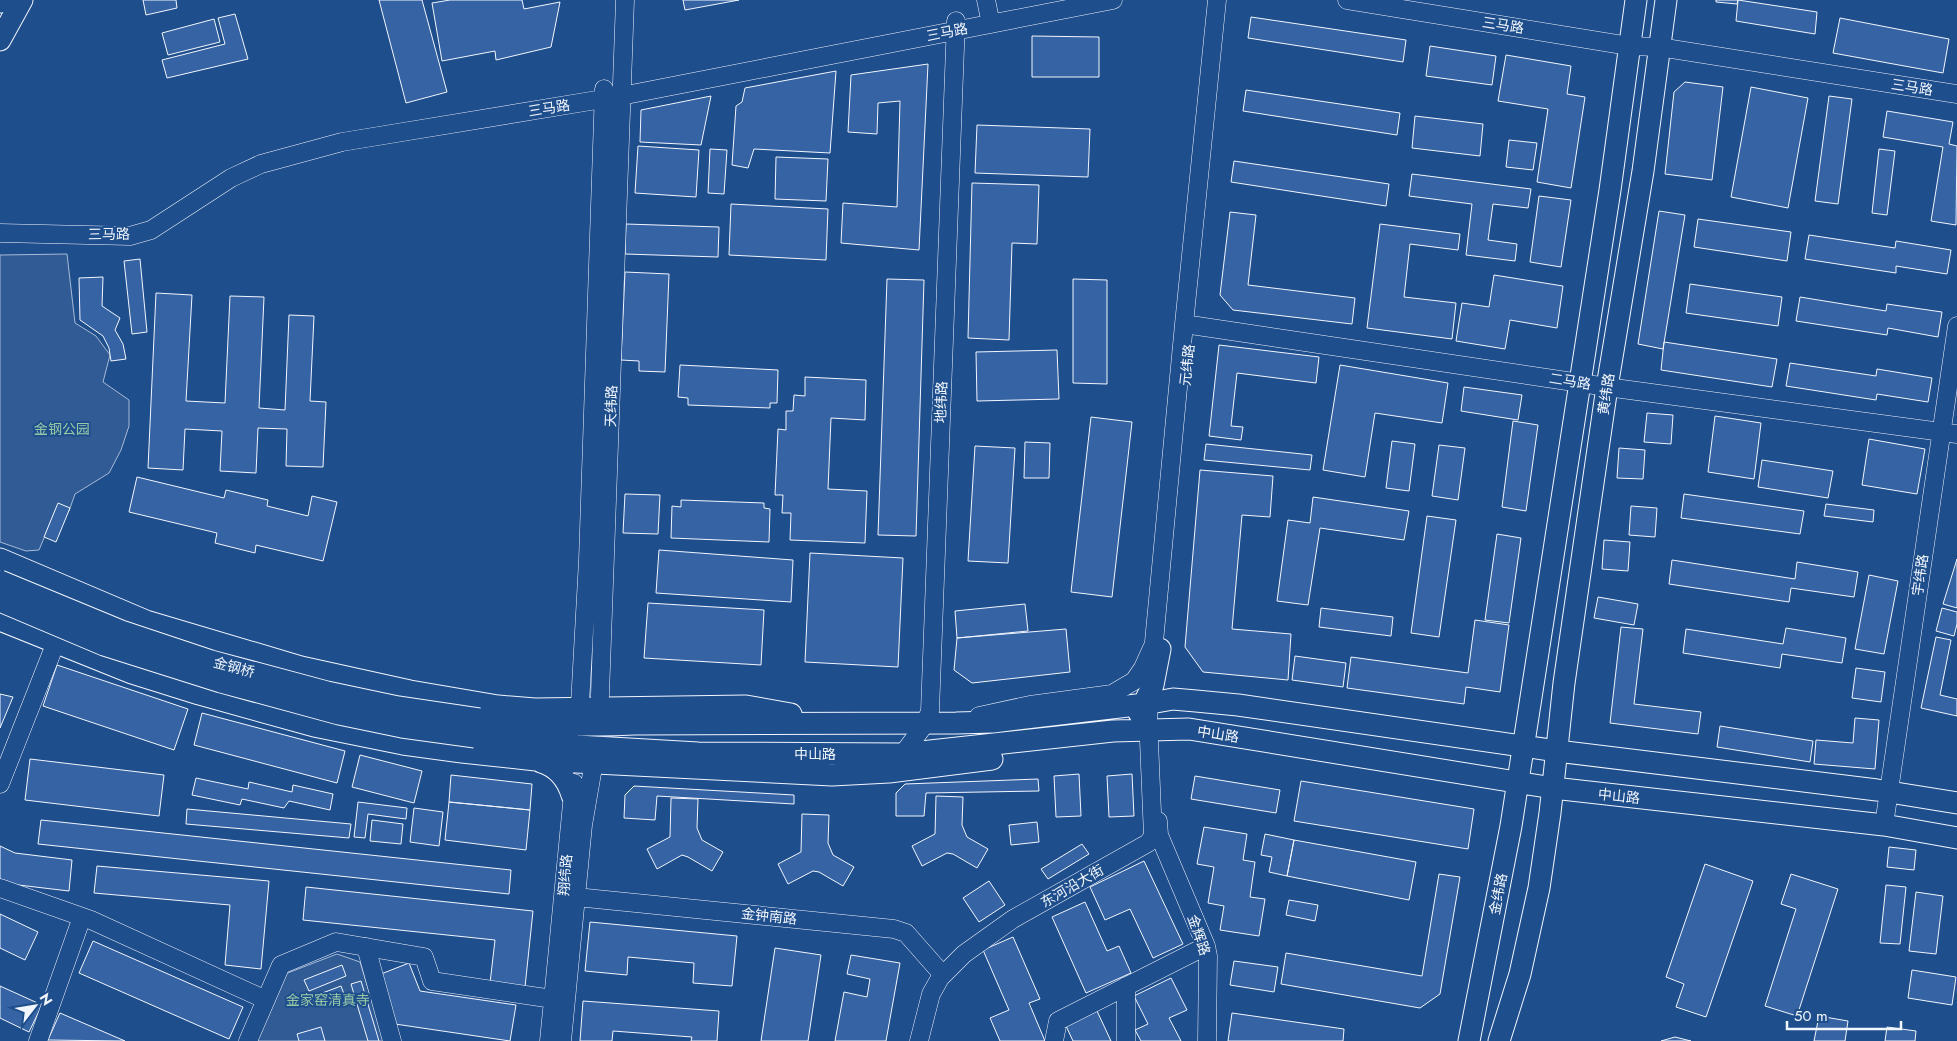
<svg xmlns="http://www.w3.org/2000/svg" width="1957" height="1041" viewBox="0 0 1957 1041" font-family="Jost,'Noto Sans SC',sans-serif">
	<rect width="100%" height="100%" fill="#1f4e8c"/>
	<path fill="#305b95" stroke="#a8bbd7" d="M67 254 75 323 96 336 110 355 103 382 129 400V426L121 450 109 473 75 494 69 511 57 507 39 550 26 551 0 542V255Z
		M337 954 360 962 384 1041H255L285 974Z"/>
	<path fill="#3563a3" stroke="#f2f6ff" d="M143 0H176L177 8 146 15Z
		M379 0H422L447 92 406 103Z
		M450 0H522L524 9 560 2 551 47 496 60 495 51 442 61 432 3Z
		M683 0H739L685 10Z
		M1716 0H1738L1737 4 1716 2Z
		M1738 0 1817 12 1815 34 1736 21Z
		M235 14 248 59 167 78 162 60 225 44 218 18Z
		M1251 17 1406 40 1403 62 1248 38Z
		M1840 18 1949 39 1943 73 1833 53Z
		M214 19 220 42 168 55 162 33Z
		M1032 36 1099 37V77H1032Z
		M1430 46 1496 56 1492 85 1426 76Z
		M1506 55 1571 66 1567 94 1585 97 1571 188 1537 182 1548 109 1498 101Z
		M928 64 919 250 841 243 843 203 897 207 900 101 878 103 877 134 848 132 851 75Z
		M836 71 830 153 754 149 748 168 732 165 736 106 742 102 745 88Z
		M1685 82 1723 87 1712 180 1665 174 1674 92Z
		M1751 87 1808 98 1788 208 1731 197Z
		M1246 90 1400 113 1397 135 1243 111Z
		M711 96 701 145 640 142 641 110Z
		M1829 96 1852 99 1838 204 1815 201Z
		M1887 111 1953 122 1949 144 1957 146 1956 225 1931 221 1943 147 1883 137Z
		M1415 116 1483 124 1480 156 1412 148Z
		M977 125 1090 129 1088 177 975 173Z
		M1509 140 1537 143 1533 170 1506 167Z
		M638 146 699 150 696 197 635 193Z
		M710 149 727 150 724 194 708 193Z
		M1879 149 1895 151 1887 215 1872 213Z
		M776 157 828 159 826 201 775 199Z
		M1234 161 1389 184 1386 206 1231 182Z
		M1412 174 1531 189 1528 208 1493 204 1488 240 1517 244 1515 261 1466 255 1472 204 1409 196Z
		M972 183 1039 185 1037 244 1012 243 1009 340 968 338Z
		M1539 196 1571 200 1561 267 1530 262Z
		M731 204 828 209 826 260 729 255Z
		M1659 211 1685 215 1663 349 1638 344Z
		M1230 212 1256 215 1248 285 1355 298 1352 324 1233 310 1220 295Z
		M1698 219 1791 232 1787 261 1694 247Z
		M626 224 719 227 718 257 625 254Z
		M1380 224 1460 234 1458 250 1410 244 1404 297 1456 303 1452 339 1367 328Z
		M1809 235 1895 248 1896 241 1951 250 1947 274 1896 266V273L1805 259Z
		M140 259 147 332 132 334 124 261Z
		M625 272 669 274 665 372 639 371V361L621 360Z
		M1494 275 1563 286 1557 328 1510 320 1505 349 1456 341 1462 303 1489 307Z
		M103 277 102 306 120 318 115 330 123 344 126 359 111 361 109 348 103 336 80 320 79 278Z
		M887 279 924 280 916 536 878 535Z
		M1073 279 1107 280V384L1073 383Z
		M1690 284 1782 297 1778 326 1686 313Z
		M156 293 192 295 186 401 225 403 230 296 264 297 259 408 285 410 289 315 314 316 310 401 326 402 323 467 286 466 287 429 258 428 256 473 220 471 222 431 185 429 183 470 148 468Z
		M1800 297 1886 311 1887 304 1942 312 1938 337 1888 328 1887 335 1796 321Z
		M1664 342 1777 359 1772 387 1661 370Z
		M1219 345 1319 357 1316 383 1237 373 1231 426 1243 427 1241 440 1209 436Z
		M1057 350 1059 399 977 401 976 352Z
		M1790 363 1876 376 1877 369 1932 378 1928 402 1877 394 1876 400 1786 386Z
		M680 365 778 370 777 403H770V408L688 405V398L678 397Z
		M1340 365 1448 383 1442 423 1375 413 1365 477 1323 470Z
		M805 377 866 380 865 420 831 418 828 489 867 491 865 543 790 540 791 513H782L783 495H775L778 429 786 430V411H793L794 395 805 396Z
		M1464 387 1522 395 1518 420 1461 411Z
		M1647 413 1673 415 1671 444 1644 442Z
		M1715 416 1761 423 1754 479 1708 472Z
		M1091 417 1132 422 1112 597 1071 592Z
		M1513 421 1538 425 1526 511 1502 507Z
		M1869 439 1925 449 1917 494 1862 485Z
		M1392 441 1415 444 1409 491 1386 488Z
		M1025 442 1050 443 1049 478H1024Z
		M1206 444 1312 455 1310 470 1204 460Z
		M1439 445 1465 448 1458 500 1432 496Z
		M975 446 1015 448 1008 563 968 561Z
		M1619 448 1645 450 1643 479 1617 478Z
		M1762 460 1833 471 1828 498 1758 487Z
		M1200 470 1273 476 1270 517 1242 515 1232 629 1291 634 1288 680 1203 672 1185 647Z
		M137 477 224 498 226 490 268 500 267 506 308 516 312 496 337 502 323 561 256 545 255 553 215 543 217 533 129 512Z
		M625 494 660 495 658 534 623 533Z
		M1684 494 1804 511 1800 534 1681 518Z
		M1313 497 1409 511 1404 540 1320 528 1308 605 1277 601 1288 520 1310 523Z
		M681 500 764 503V508L770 509 769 542 671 538 672 506 681 507Z
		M58 503 70 508 56 542 44 537Z
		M1826 504 1874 510 1873 522 1824 516Z
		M1631 506 1657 508 1655 537 1629 535Z
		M1427 516 1456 520 1439 637 1411 633Z
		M1497 534 1521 538 1509 623 1485 620Z
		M1604 540 1630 542 1628 571 1602 569Z
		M659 550 793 560 791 602 656 593Z
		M810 553 903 558 898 667 805 662Z
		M1957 559V608L1943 604Z
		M1672 560 1795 579 1797 562 1858 572 1854 597 1791 588 1789 602 1669 584Z
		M1869 575 1898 581 1884 654 1855 649Z
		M1598 597 1638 604 1634 625 1594 618Z
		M648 603 764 610 761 665 644 658Z
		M1025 604 1028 631 957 638 955 611Z
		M1321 608 1393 617 1391 636 1319 627Z
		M1942 608 1957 612V624L1954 636 1936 631Z
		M1475 620 1509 625 1500 692 1466 687 1464 704 1347 688 1351 657 1468 673Z
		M1621 627 1643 629 1634 704 1701 712 1698 734 1610 723Z
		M1786 628 1846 638 1842 663 1782 654 1780 668 1683 653 1686 629 1783 644Z
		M1066 629 1070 672 972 683 954 670 957 638Z
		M1936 637 1951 640 1940 695 1957 699V716L1921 708Z
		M1295 656 1346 663 1343 687 1292 680Z
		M57 665 188 709 174 750 43 706Z
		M1856 668 1885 672 1881 702 1852 698Z
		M0 694 13 697 0 728Z
		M202 713 345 751 337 783 194 745Z
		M1855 718 1879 720 1875 769 1814 764 1816 740 1853 743Z
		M1720 726 1813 741 1810 762 1717 747Z
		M360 755 422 771 414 803 352 787Z
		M30 759 164 775 159 816 25 800Z
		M1079 774 1081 816 1056 817 1054 776Z
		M1132 774 1134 816 1109 817 1107 776Z
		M451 775 532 784 530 810 449 802Z
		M1195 776 1280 790 1276 813 1191 799Z
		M196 778 248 789 249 782 292 792 293 785 333 794 330 810 289 801 284 808 242 799 240 805 192 795Z
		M1038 779 1039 791 926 793 924 816H896V793L905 784Z
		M1301 781 1474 809 1468 849 1294 821Z
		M634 786 794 795V804L657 796 655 820 624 818 625 795Z
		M936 796 963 797 962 825 967 837 988 849 977 868 953 854 947 853 922 866 912 846 935 834Z
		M671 798 698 799 697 828 702 840 723 852 712 871 688 857 682 855 657 869 647 849 670 837Z
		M358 802 407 808 406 819 368 814 365 838 354 837Z
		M449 802 530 810 526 850 445 840Z
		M414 808 443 812 439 846 410 842Z
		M187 809 351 824 349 838 186 824Z
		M802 814 829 815 828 843 833 855 854 867 843 886 819 872 813 871 788 884 778 864 801 852Z
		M41 820 511 870 509 894 38 844Z
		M372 820 403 824 401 844 370 841Z
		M1037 822 1039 842 1011 845 1009 825Z
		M1204 827 1247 834 1243 860 1255 862 1250 897 1265 899 1259 936 1220 930 1224 906 1208 903 1214 867 1197 864Z
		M1265 834 1294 840 1287 876 1269 872 1272 857 1261 855Z
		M1294 840 1416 862 1409 900 1287 876Z
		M1082 844 1089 854 1048 879 1041 869Z
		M0 846 15 853 72 860 69 891 10 884 0 879Z
		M1889 847 1916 850 1914 870 1887 867Z
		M1144 861 1183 944 1153 958 1130 909 1105 920 1090 887Z
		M1705 864 1753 881 1706 1017 1676 1007 1684 984 1666 977Z
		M97 866 269 881 261 969 225 965 230 905 94 893Z
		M1439 874 1460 877 1440 994 1420 1008 1281 984 1286 953 1422 976Z
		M1791 874 1838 889 1797 1016 1765 1006 1796 909 1781 904Z
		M989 881 1005 905 979 922 963 898Z
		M1886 885 1906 887 1900 944 1880 943Z
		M306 887 533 911 525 987 490 983 495 940 303 920Z
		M1916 892 1943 896 1936 954 1909 951Z
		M1289 900 1318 905 1315 921 1286 915Z
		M1085 902 1107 951 1119 946 1131 973 1086 993 1052 917Z
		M0 914 38 932 25 960 0 948Z
		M590 922 737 936 732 986 693 983 694 963 628 957 627 975 585 971Z
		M1013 937 1040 999 1029 1003 1045 1041H1000L990 1018 1009 1010 983 950Z
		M93 941 243 1007 229 1039 79 973Z
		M775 948 821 955 808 1041H761Z
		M851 955 900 963 886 1041H835L844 992 867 997 870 979 847 974Z
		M1234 961 1278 967 1274 992 1230 985Z
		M409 963 420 991 516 1005 510 1041 395 1024 376 976Z
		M342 965 346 976 309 991 304 980Z
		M1912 970 1956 977 1952 1005 1908 998Z
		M1171 978 1187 1010 1169 1018 1181 1041H1141L1135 1030 1148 1024 1134 996Z
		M361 981 379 1041H368L351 984Z
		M0 986 42 1005 29 1032 0 1018Z
		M341 986 344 994 315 1006 312 997Z
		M583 1001 719 1011 717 1041H691L692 1037 613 1031 612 1041H580Z
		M1097 1011 1111 1041H1073L1066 1026Z
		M60 1013 125 1041 48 1040Z
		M1232 1013 1344 1029 1343 1041H1228Z
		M1819 1016 1848 1021 1845 1041H1814Z
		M321 1027 325 1041H299L297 1034Z
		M1887 1027 1916 1031 1915 1041H1885Z
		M1675 1037 1691 1041H1661Z"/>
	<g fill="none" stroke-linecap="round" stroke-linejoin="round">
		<g stroke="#f2f6ff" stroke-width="19">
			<path id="minor" d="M986 0 991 24
				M1347 0 1629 46 1659 47 1957 94
				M0 233 130 236 151 230 231 178 261 164 342 142 621 96 1113 0
				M1184 324 1607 387 1957 434
				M1152 663 1184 324 1217 0
				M979 716 1030 705 1112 694 1134 681 1143 668 1152 648
				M579 722 588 560 604 89
				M599 722 625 0
				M897 762 925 724 930 711 956 21
				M0 784 56 642
				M1158 821 1159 835 1206 946 1208 956 1207 1041
				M1884 825 1957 326
				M0 888 91 920 266 1000
				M576 897 894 929 906 933 943 975
				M366 947 392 1041
				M1126 986V1041
				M38 1041 82 917
				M248 1041 281 965 336 942 424 957 432 981 553 999
				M549 1041 574 783
				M562 1041 583 825 596 750
				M919 1041 931 994 940 978 964 954 1013 919 1148 843 1153 836 1148 717 1150 694
				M1054 1041 1058 1021 1206 946"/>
		</g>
		<g stroke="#f2f6ff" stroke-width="23">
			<path id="major" d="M0 2 1 0
				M0 40 22 0
				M0 559 146 621 301 667 410 691 498 706 535 709 746 706 791 714
				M0 620 132 673 199 694 314 726 403 744 462 752 536 760 832 775 889 772 992 759
				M1139 713 1153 685 1160 649
				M479 719C531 723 582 727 634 724L956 723 993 722 1145 704 1173 699 1196 701 1238 705 1557 751 1877 790 1957 803
				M475 737 577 746 698 753 903 754 1113 731 1189 729 1553 788 1884 825 1957 838
				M541 762C558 767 567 779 572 795
				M1469 1041 1511 826 1610 190 1636 0
				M1499 1041 1520 974 1539 888 1550 813 1564 683 1607 387 1643 171 1666 0"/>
		</g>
		<use href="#minor" stroke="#1f4e8c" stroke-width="18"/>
		<use href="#major" stroke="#1f4e8c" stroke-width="21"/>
		<g stroke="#f2f6ff" stroke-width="23" stroke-linecap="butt">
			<path id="major-bridge" d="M0 581 121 631 211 661 327 692 398 707 479 719
				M0 601 104 645 221 682 339 714 402 727 475 737"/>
		</g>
		<use href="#major-bridge" stroke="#1f4e8c" stroke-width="21"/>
	</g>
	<g text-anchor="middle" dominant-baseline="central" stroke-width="4" stroke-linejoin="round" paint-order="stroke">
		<g font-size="14" fill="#f2f6ff" stroke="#1f4e8c">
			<text transform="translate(1503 25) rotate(9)">三马路</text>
			<text transform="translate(947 32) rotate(-11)">三马路</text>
			<text transform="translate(1912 87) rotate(9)">三马路</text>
			<text transform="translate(549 108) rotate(-9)">三马路</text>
			<text transform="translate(109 234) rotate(-1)">三马路</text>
			<text transform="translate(1187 365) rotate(-84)">元纬路</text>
			<text transform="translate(1570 381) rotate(9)">二马路</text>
			<text transform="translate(1606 394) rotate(-81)">黄纬路</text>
			<text transform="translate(941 402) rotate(-88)">地纬路</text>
			<text transform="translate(611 406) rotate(-88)">天纬路</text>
			<text transform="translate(1920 575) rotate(-82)">宇纬路</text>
			<text transform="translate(234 667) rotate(15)">金钢桥</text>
			<text transform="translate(1218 734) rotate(9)">中山路</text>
			<text x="815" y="754">中山路</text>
			<text transform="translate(1619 796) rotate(6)">中山路</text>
			<text transform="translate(565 875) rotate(-85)">翔纬路</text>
			<text transform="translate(1072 886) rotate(-30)">东河沿大街</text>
			<text transform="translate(1498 894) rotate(-79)">金纬路</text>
			<text transform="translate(769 916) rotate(6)">金钟南路</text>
			<text transform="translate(1199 935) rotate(71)">金辉路</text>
		</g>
		<g font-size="14" fill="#97c8a6" stroke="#1f4e8c">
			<text x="62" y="429">金钢公园</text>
			<text x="328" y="1000">金家窑清真寺</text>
		</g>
	</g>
	<g transform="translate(35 1006) rotate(59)" stroke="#1f4e8c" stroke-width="4" paint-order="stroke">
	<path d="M0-4L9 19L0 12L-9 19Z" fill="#f2f6ff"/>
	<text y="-8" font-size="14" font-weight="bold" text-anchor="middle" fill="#f2f6ff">N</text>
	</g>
	<path d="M1787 1021v8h114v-8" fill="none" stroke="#f2f6ff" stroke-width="2.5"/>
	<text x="1794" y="1021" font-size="15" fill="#f2f6ff" stroke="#1f4e8c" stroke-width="4" paint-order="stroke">50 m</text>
</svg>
